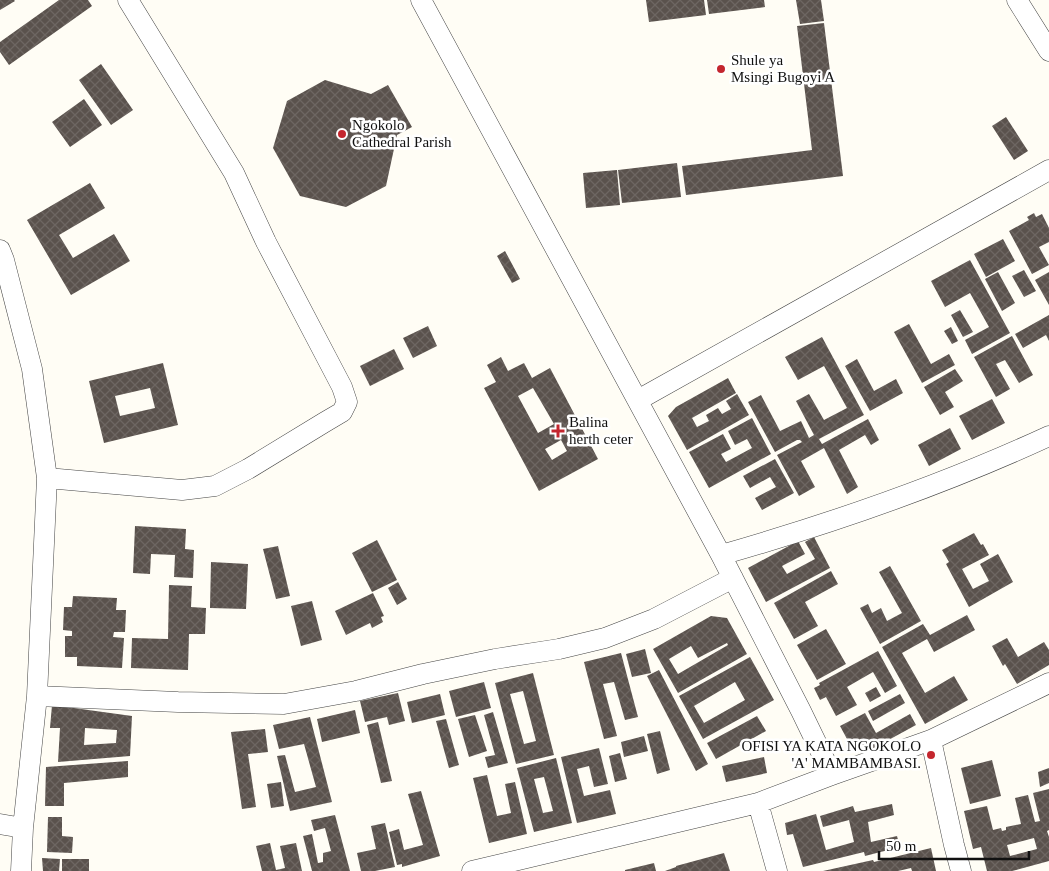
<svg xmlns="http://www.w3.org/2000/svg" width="1049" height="871" viewBox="0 0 1049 871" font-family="'Times New Roman',serif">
	<defs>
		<pattern id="building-cross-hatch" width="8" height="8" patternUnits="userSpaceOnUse" patternTransform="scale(1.25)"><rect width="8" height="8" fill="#5a524d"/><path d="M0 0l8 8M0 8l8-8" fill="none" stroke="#6d6662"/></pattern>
	</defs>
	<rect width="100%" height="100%" fill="#fffdf5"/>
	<path fill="url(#building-cross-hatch)" fill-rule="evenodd" d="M0 0H14L15 1 0 10Z
		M59 0H88L92 6 9 65 0 52V42Z
		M646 0H704L706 15 649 22Z
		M707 0H764L765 7 709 14Z
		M796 0H821L824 21 800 24Z
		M824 23 843 176 686 195 682 166 812 150 797 26Z
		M101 64 133 110 111 125 79 80Z
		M325 80 371 94 388 85 412 127 397 135 386 186 346 207 300 196 273 148 287 101Z
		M84 99 102 125 70 147 52 122Z
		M1006 117 1028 151 1014 160 992 126Z
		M677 163 681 197 622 203 618 170Z
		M617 170 620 205 586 208 583 173Z
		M90 183 105 208 59 235 73 258 114 234 130 261 71 295 27 220Z
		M1034 213 1036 217 1042 214 1049 228V242L1039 247 1049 265 1032 274 1009 231 1029 220 1027 217Z
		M1003 239 1015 261 986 277 974 254Z
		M505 251 520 279 512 283 497 256Z
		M970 260 1010 333 972 354 965 340 989 327 970 293 945 307 931 281Z
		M1024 270 1036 291 1024 297 1012 276Z
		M998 272 1015 303 1002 311 985 279Z
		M1049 272V305L1035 280Z
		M960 310 973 332 963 337 951 315Z
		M1049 315V341L1046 335 1023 348 1015 334Z
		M909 324 931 364 949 354 955 365 922 383 894 332Z
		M428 326 437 346 413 358 403 338Z
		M951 327 958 341 952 344 944 331Z
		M1012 336 1033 375 1019 383 1005 360 996 364 1010 389 996 397 974 357Z
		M822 337 864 415 819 439 822 444 868 419 879 440 871 445 865 435 839 450 858 487 847 494 824 448 801 461 815 487 799 496 777 455 802 442 800 440H797L775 452 748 402 761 395 780 431 801 421 809 438 814 435 796 401 809 394 824 420 847 408 824 366 798 380 785 357Z
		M394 349 404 369 370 386 360 366Z
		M501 357 508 371 524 363 532 378 550 368 598 459 539 491 484 388 496 382 487 365ZM533 388 554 424 538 433 518 396ZM561 440 567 451 552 460 545 449Z
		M857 359 874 391 896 379 903 393 870 411 845 366Z
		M163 363 178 425 104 443 89 381ZM150 388 155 408 120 416 115 396Z
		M955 369 963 381 945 392 954 407 940 415 924 387Z
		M728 378 736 393 692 418 697 427 709 421 706 415 718 408 722 414 731 409 726 401 737 394 749 415 687 450 668 416 676 407Z
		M992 399 1005 423 972 440 959 416Z
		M752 418 771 454 709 488 689 452 723 434 731 449 721 454 726 462 752 448 747 439 735 445 728 431Z
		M950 428 961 449 929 466 918 445Z
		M775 459 794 493 762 510 755 498 776 487 770 477 750 488 743 476Z
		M135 526 186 529 185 549 194 550 193 578 174 577 175 555 151 554 150 574 133 573Z
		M974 533 981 545 983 544 989 555 962 569 973 589 989 581 980 564 998 554 1013 582 969 607 946 564 949 562 942 550Z
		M814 537 830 568 766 602 748 568 798 541 805 554 782 566 787 574 815 559 805 542Z
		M377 540 397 580 372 592 352 553Z
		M278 546 290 596 276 599 263 549Z
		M211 562 248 564 246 609 210 608Z
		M890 566 921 621 880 644 860 608 868 604 872 613 881 608 887 621 902 613 879 572Z
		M831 571 838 584 805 602 818 626 794 639 774 603Z
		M398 582 407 599 397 605 388 588Z
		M169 585 192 586 191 607 206 608 205 634H189L188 670 131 668 132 638 168 639Z
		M373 593 384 616 381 617 383 622 372 628 370 623 346 635 335 611Z
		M73 596 117 598 116 610H126L125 632H114L113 637 124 638 122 668 77 666V657H65V636H72V631L63 630 64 607H72Z
		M312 601 322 640 301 646 291 606Z
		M967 615 975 630 934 652 927 639 902 653 925 693 954 676 968 700 925 724 882 647 923 624 930 635Z
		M711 616 727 618 747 654 678 693 653 649ZM727 643 728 645 678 674 669 659 691 646 698 658Z
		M826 629 846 664 817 680 797 645Z
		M1007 638 1018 657 1044 642 1049 650V665L1017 684 1005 664 1003 666 992 646Z
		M645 649 651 673 632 677 626 654Z
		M878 651 897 686 885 693 873 672 847 687 857 705 836 716 826 697 820 700 814 688 820 685 819 683Z
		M621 653 638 717 625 720 614 682 603 684 617 736 604 739 584 662Z
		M750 657 774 700 703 739 679 696ZM735 682 745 700 704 723 694 706Z
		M659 670 708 764 696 771 647 676Z
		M533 673 554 755 516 764 495 683ZM523 691 536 741 524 744 510 694Z
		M484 682 491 708 456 717 449 691Z
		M876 687 881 696 870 702 865 693Z
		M398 693 405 721 389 725 387 717 365 722 360 701Z
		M440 694 445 715 412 723 407 702Z
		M900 694 905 703 873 721 868 711Z
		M52 705 132 716 130 756 58 762 60 728H50ZM85 728 117 730 116 743 84 745Z
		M355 710 360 733 322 742 317 719Z
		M493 712 508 763 488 768 485 757 495 755 484 715Z
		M865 713 876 733 910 714 916 725 872 749 847 739 840 726Z
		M475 715 487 751 469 757 458 719Z
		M757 716 766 731 716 759 707 743Z
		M310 717 332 802 290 811 277 756 285 755 295 792 316 787 304 744 279 749 273 725Z
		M446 719 459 765 449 768 436 721Z
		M378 722 392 781 381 783 367 725Z
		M265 729 268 752 248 754 256 807 242 809 231 732Z
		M660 731 670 770 657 774 647 734Z
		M644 736 648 751 624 757 621 742Z
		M599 748 608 784 594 787 589 766 577 769 584 796 610 790 616 814 577 823 561 757Z
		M620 753 627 779 615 782 609 756Z
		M764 757 767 773 726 782 722 766Z
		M556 758 572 823 534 832 517 768ZM544 777 553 811 543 813 534 779Z
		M992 760 1001 796 970 804 961 768Z
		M128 761V777L64 783V806H45L46 767Z
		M1049 768V783L1040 787 1038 772Z
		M487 775 497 816 511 813 505 784 515 782 527 834 489 843 473 778Z
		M281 782 284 806 271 808 267 784Z
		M1049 789V830L1047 831 1049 837V861L1012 871H987L981 847 973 849 964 811 987 806 993 830 1001 828 1002 831 1006 830V827L1021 824 1015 798 1028 795 1035 822 1040 821 1033 793ZM1034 838 1037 849 1010 856 1007 845Z
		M421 791 440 856 402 867V864L397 865 389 832 399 829 404 850 423 845 408 794Z
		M892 804 894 815 868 822 871 842 897 836 900 847 865 856 864 852 803 867 793 834 787 835 785 823 816 814 826 850 854 842 849 820 823 827 820 816 853 806 855 812Z
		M335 815 350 871H312L303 836 312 834 318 863 323 862V853L331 851 325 828 314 831 311 820Z
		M48 817H62V836L73 837 72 853 47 852Z
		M385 823 395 867 375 871H361L357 853 376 849 371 826Z
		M270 843 276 870 285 868 280 846 296 843 302 871H262L256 846Z
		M931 848 936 871H912L911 868 898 871H823L873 860 874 862Z
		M724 853 730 871H665L676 867V866Z
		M42 858 60 859 59 871H43Z
		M62 859H89V871H62Z
		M654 863 656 871H625V870Z"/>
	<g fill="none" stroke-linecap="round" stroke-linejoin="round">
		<g stroke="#444" stroke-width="21">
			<path id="street" d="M421 0 721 555 801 711 832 775
				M1017 0 1049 51
				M0 250 4 260 32 369 47 478 37 696 23 828 21 871
				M638 400 1049 170
				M47 478 182 490 215 486 248 469 325 422 342 412 347 402 342 387 266 242 234 173 128 0
				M721 555C833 523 943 485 1049 436
				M37 696 178 702 284 704 356 691 423 674 495 659 559 649 605 638 654 619 733 578
				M931 740 954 845 961 871
				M758 803 777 871
				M0 824 23 828
				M472 871 758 803 832 775 931 740 1049 683"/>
		</g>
		<use href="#street" stroke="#fff" stroke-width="20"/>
	</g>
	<g fill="#c4262e" stroke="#fff" stroke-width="2">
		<circle cx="721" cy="69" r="5"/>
		<circle cx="342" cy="134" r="5"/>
		<path d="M555.5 423.5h5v5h5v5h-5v5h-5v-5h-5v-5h5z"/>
		<circle cx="931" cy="755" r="5"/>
	</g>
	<g text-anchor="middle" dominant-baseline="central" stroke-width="5" stroke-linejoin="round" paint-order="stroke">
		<g font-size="15" fill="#111" stroke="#fff" text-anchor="start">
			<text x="731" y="60">Shule ya<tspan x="731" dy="17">Msingi Bugoyi A</tspan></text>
			<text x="352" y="125">Ngokolo<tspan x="352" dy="17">Cathedral Parish</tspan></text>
			<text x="569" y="422">Balina<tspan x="569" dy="17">herth ceter</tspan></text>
			<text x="921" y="746" text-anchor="end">OFISI YA KATA NGOKOLO<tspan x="921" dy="17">'A' MAMBAMBASI.</tspan></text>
		</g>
	</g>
	<path d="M879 851v8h150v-8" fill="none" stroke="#111111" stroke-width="2.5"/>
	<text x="886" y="851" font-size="15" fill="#111111" stroke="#ffffff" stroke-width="4" paint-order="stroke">50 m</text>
</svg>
